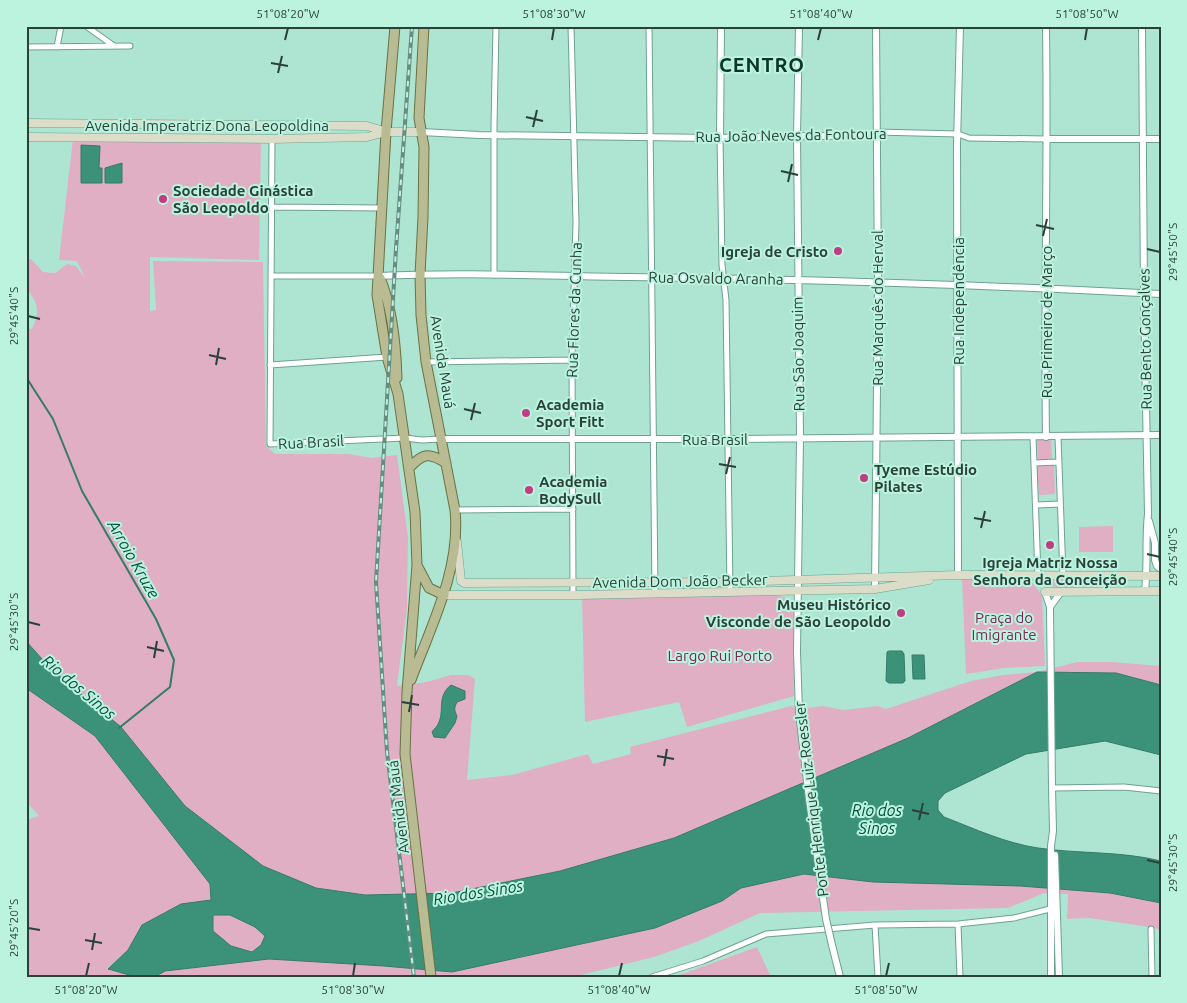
<svg xmlns="http://www.w3.org/2000/svg" width="1187" height="1003" viewBox="0 0 1187 1003" font-family="Ubuntu,sans-serif">
	<rect width="100%" height="100%" fill="#aee5d2"/>
	<path fill="#e0afc4" fill-rule="evenodd" d="M73 139 261 142 259 260 150 257V311L156 310 153 261 263 262 266 446 275 454H348L372 458 397 455 408 537 407 608 397 686 427 682 451 675H469L475 679 467 780 512 775 588 754 593 764 631 754 630 747 791 706 808 708 822 706 844 710 878 706 886 709 971 681 1003 675 1037 672 1077 662H1112L1161 666V685L1116 673 1037 672 908 738 674 838 560 871 452 893 365 895 316 888 263 866 185 806 121 727 50 668 26 641V328L32 329C40 312 39 303 26 289V259H31L43 272 55 273 67 264 76 266 85 278 77 261 59 260ZM446 689 457 702 455 707V723L445 738 432 732 440 722V712Z
		M1051 438 1052 461 1038 462 1037 439Z
		M1054 465 1055 494 1039 495 1037 466Z
		M1113 526V552H1079V527Z
		M1028 577 1042 595 1045 666 1004 668 966 674 962 578Z
		M1054 579H1121L1119 586 1056 587 1051 585 1052 581Z
		M768 594 783 597 793 602 794 696 687 727 679 702 585 722 582 597Z
		M26 688 95 736 210 884 212 900 181 904 142 925 128 950 108 968 134 977H26V820L39 816 26 801Z
		M804 874 873 882 1020 886 1110 893 1161 903V931L1155 928 1090 918 1067 919 1068 894 1044 893 1008 908 760 913 699 941 654 957 573 977H157L165 971 269 959 384 966 452 972 655 928 722 901 741 888Z
		M213 915H230L255 927 265 936 261 945 252 952 231 946 213 931Z
		M757 947 771 977H674Z"/>
	<path fill="#3c9279" stroke="#377a66" fill-rule="evenodd" d="M81 145 100 146 99 168H102V183H81Z
		M122 163V183H105V168Z
		M26 641 50 668 121 727 185 806 263 866 316 888 365 895 452 893 560 871 674 838 908 738 1037 672 1116 673 1161 685V755L1105 741 1026 754 945 793 938 801V810L944 817C975 829 1005 843 1038 848 1079 854 1121 851 1161 861V903L1110 893 1020 886 873 882 804 874 741 888 722 901 655 928 452 972 384 966 269 959 165 971C148 983 127 974 108 969L128 950 142 925 181 904 211 900 210 884 95 736 26 688ZM213 915H230L255 927 265 936 261 945 252 952 231 946 213 931Z
		M889 651H902L904 654 905 681 903 683H889L886 681 887 652Z
		M912 655H924L925 679H913Z
		M451 685 465 691V699L457 702C454 708 454 710 457 716L455 723 445 738 434 737 432 732C434 729 438 726 439 722 444 711 437 696 451 685Z"/>
	<g fill="none" stroke-linecap="round" stroke-linejoin="round">
		<path stroke="#377a66" stroke-width="2" d="M26 377 53 419 82 491 156 619 174 660 170 687 119 728"/>
		<g stroke="#6da290" stroke-width="7">
			<path id="minor" d="M86 26 114 46
				M571 26 576 223 572 360 573 595
				M649 26 655 592
				M26 47 130 46
				M57 47 61 26
				M876 132 958 134 969 138 1047 139
				M720 137 722 265 726 300 730 592
				M272 139 270 444 405 438 422 440 441 439
				M271 207 382 208
				M494 275V125L496 26
				M271 276H379
				M426 362 572 360
				M270 365 387 357
				M1033 437 1038 576
				M1058 437 1063 576
				M1034 463 1059 462
				M1036 505 1060 504
				M455 510 573 509
				M1052 788 1124 787 1161 791
				M958 924 960 977
				M875 925 878 977
				M1151 929 1152 977
				M652 977 703 961 766 934 875 925 958 924 1014 918 1054 908"/>
		</g>
		<g stroke="#6da290" stroke-width="8">
			<path id="tertiary" d="M799 26 797 136 800 438 797 652 799 712 809 799
				M1046 26C1048 163 1044 300 1046 437
				M1142 26 1144 293 1148 514C1145 540 1148 565 1145 591
				M421 132 479 135 713 138 870 135 876 132
				M720 137 721 26
				M1047 139H1161
				M379 276C462 272 547 276 630 277 807 279 984 285 1161 294
				M442 439H728L1161 435
				M1149 521 1155 543V560L1157 566 1161 569
				M958 575 957 144 960 26
				M875 589 878 282 876 26
				M1045 592 1050 607 1052 788 1053 831 1051 846V977
				M1050 607 1061 592
				M1055 855 1059 977
				M832 945 840 977"/>
		</g>
		<g stroke="#6da290" stroke-width="9">
			<path id="secondary" d="M26 123 367 126 384 131
				M26 137 272 139 367 137 386 132H421
				M457 542 461 581 464 583 730 582 958 575 1161 576
				M1045 592 1161 591
				M444 595H579L875 589 929 580"/>
		</g>
		<g stroke="#697244" stroke-width="11">
			<path id="primary" d="M395 26 386 132 377 295 387 357 398 394 415 512 417 565 407 692 405 754 431 977
				M380 278C393 309 396 346 397 378
				M409 468C423 453 429 452 446 463
				M418 567 429 588 444 595
				M411 680C431 626 461 569 455 510L426 362 421 315 420 275 423 217 424 147 419 118 424 26"/>
		</g>
		<use href="#minor" stroke="#fff" stroke-width="5"/>
		<use href="#tertiary" stroke="#fff" stroke-width="6"/>
		<use href="#secondary" stroke="#dcddc9" stroke-width="8"/>
		<use href="#primary" stroke="#b9bb92" stroke-width="9"/>
		<g stroke="#678d80" stroke-width="4">
			<path id="rail" d="M412 26 396 249 376 582 387 752 414 977"/>
		</g>
		<use href="#rail" stroke="#bbf3df" stroke-width="2" stroke-dasharray="5.5" stroke-linecap="butt"/>
		<g stroke="#6da290" stroke-width="8" stroke-linecap="butt">
			<path id="tertiary-bridge" d="M809 799 826 919 832 945"/>
		</g>
		<use href="#tertiary-bridge" stroke="#fff" stroke-width="6"/>
	</g>
	<path fill="none" stroke="#2a4139" stroke-width="2" d="M285 40 288 28M552 40 554 28M818 40 821 28M1085 40 1087 28M271 63 288 66M278 73 282 56M526 117 543 121M533 127 537 110M781 171 798 175M788 182 792 164M1036 225 1054 229M1043 236 1047 219M1147 249 1160 252M28 316 40 319M209 355 226 359M216 365 219 348M464 409 481 413M471 420 475 403M719 464 736 467M726 474 730 457M974 518 991 521M981 528 985 511M1147 554 1160 557M28 622 40 625M147 647 164 651M154 658 157 641M402 702 419 705M409 712 412 695M657 756 674 759M664 766 667 749M912 810 929 814M919 820 923 803M1147 860 1160 863M28 928 40 930M85 940 102 943M92 950 95 933M86 976 89 963M353 976 355 963M619 976 622 963M886 976 889 963"/>
	<g fill="#c03d84" stroke="#bbf3df" stroke-width="2">
		<circle cx="163" cy="199" r="5"/>
		<circle cx="838" cy="251" r="5"/>
		<circle cx="526" cy="413" r="5"/>
		<circle cx="864" cy="478" r="5"/>
		<circle cx="529" cy="490" r="5"/>
		<circle cx="1050" cy="545" r="5"/>
		<circle cx="901" cy="613" r="5"/>
	</g>
	<g text-anchor="middle" dominant-baseline="central" stroke-width="4" stroke-linejoin="round" paint-order="stroke">
		<g font-size="15" fill="#2a4139" stroke="#bbf3df">
			<text x="207" y="125">Avenida Imperatriz Dona Leopoldina</text>
			<text transform="translate(791 135) rotate(-1)">Rua João Neves da Fontoura</text>
			<text transform="translate(716 278) rotate(1)">Rua Osvaldo Aranha</text>
			<text transform="translate(958 301) rotate(-90)">Rua Independência</text>
			<text transform="translate(877 308) rotate(-90)">Rua Marquês do Herval</text>
			<text transform="translate(574 310) rotate(-88)">Rua Flores da Cunha</text>
			<text transform="translate(1046 322) rotate(-90)">Rua Primeiro de Março</text>
			<text transform="translate(1145 339) rotate(-91)">Rua Bento Gonçalves</text>
			<text transform="translate(798 354) rotate(-91)">Rua São Joaquim</text>
			<text transform="translate(443 362) rotate(81)">Avenida Mauá</text>
			<text x="715" y="439">Rua Brasil</text>
			<text transform="translate(311 442) rotate(-3)">Rua Brasil</text>
			<text transform="translate(680 581) rotate(-1)">Avenida Dom João Becker</text>
			<text transform="translate(811 799) rotate(-97)">Ponte Henrique Luiz Roessler</text>
			<text transform="translate(398 807) rotate(-97)">Avenida Mauá</text>
		</g>
		<g font-size="15" font-weight="bold" fill="#2a4139" stroke="#bbf3df" text-anchor="start">
			<text x="173" y="190">Sociedade Ginástica<tspan x="173" dy="17">São Leopoldo</tspan></text>
			<text x="828" y="251" text-anchor="end">Igreja de Cristo</text>
			<text x="536" y="404">Academia<tspan x="536" dy="17">Sport Fitt</tspan></text>
			<text x="874" y="469">Tyeme Estúdio<tspan x="874" dy="17">Pilates</tspan></text>
			<text x="539" y="481">Academia<tspan x="539" dy="17">BodySull</tspan></text>
			<text x="1050" y="562" text-anchor="middle">Igreja Matriz Nossa<tspan x="1050" dy="17">Senhora da Conceição</tspan></text>
			<text x="891" y="604" text-anchor="end">Museu Histórico<tspan x="891" dy="17">Visconde de São Leopoldo</tspan></text>
		</g>
		<g font-size="15" fill="#7b2a55" stroke="#bbf3df">
			<text x="1004" y="617">Praça do<tspan x="1004" dy="17">Imigrante</tspan></text>
			<text x="720" y="655">Largo Rui Porto</text>
		</g>
		<g font-size="16" font-style="italic" fill="#05503e" stroke="#bbf3df">
			<text transform="translate(134 559) rotate(60)">Arroio Kruze</text>
			<text transform="translate(79 687) rotate(40)">Rio dos Sinos</text>
			<text x="877" y="810">Rio dos<tspan x="877" dy="18">Sinos</tspan></text>
			<text transform="translate(478 892) rotate(-9)">Rio dos Sinos</text>
		</g>
		<g font-size="20" font-weight="bold" letter-spacing="1" fill="#0d362b" stroke="#bbf3df">
			<text x="762" y="64">CENTRO</text>
		</g>
	</g>
	<rect width="1187" height="1003" fill="none" stroke="#bbf3df" stroke-width="55"/>
	<rect x="28" y="28" width="1132" height="948" fill="none" stroke="#2a4139" stroke-width="2"/>
	<g font-size="12" text-anchor="middle" fill="#2a4139">
		<text x="288" y="18">51°08'20"W</text>
		<text x="554" y="18">51°08'30"W</text>
		<text x="821" y="18">51°08'40"W</text>
		<text x="1087" y="18">51°08'50"W</text>
		<text transform="translate(1173 252) rotate(-90)" y="4">29°45'50"S</text>
		<text transform="translate(14 316) rotate(-90)" y="4">29°45'40"S</text>
		<text transform="translate(1173 557) rotate(-90)" y="4">29°45'40"S</text>
		<text transform="translate(14 622) rotate(-90)" y="4">29°45'30"S</text>
		<text transform="translate(1173 863) rotate(-90)" y="4">29°45'30"S</text>
		<text transform="translate(14 928) rotate(-90)" y="4">29°45'20"S</text>
		<text x="86" y="994">51°08'20"W</text>
		<text x="353" y="994">51°08'30"W</text>
		<text x="619" y="994">51°08'40"W</text>
		<text x="886" y="994">51°08'50"W</text>
	</g>
</svg>
